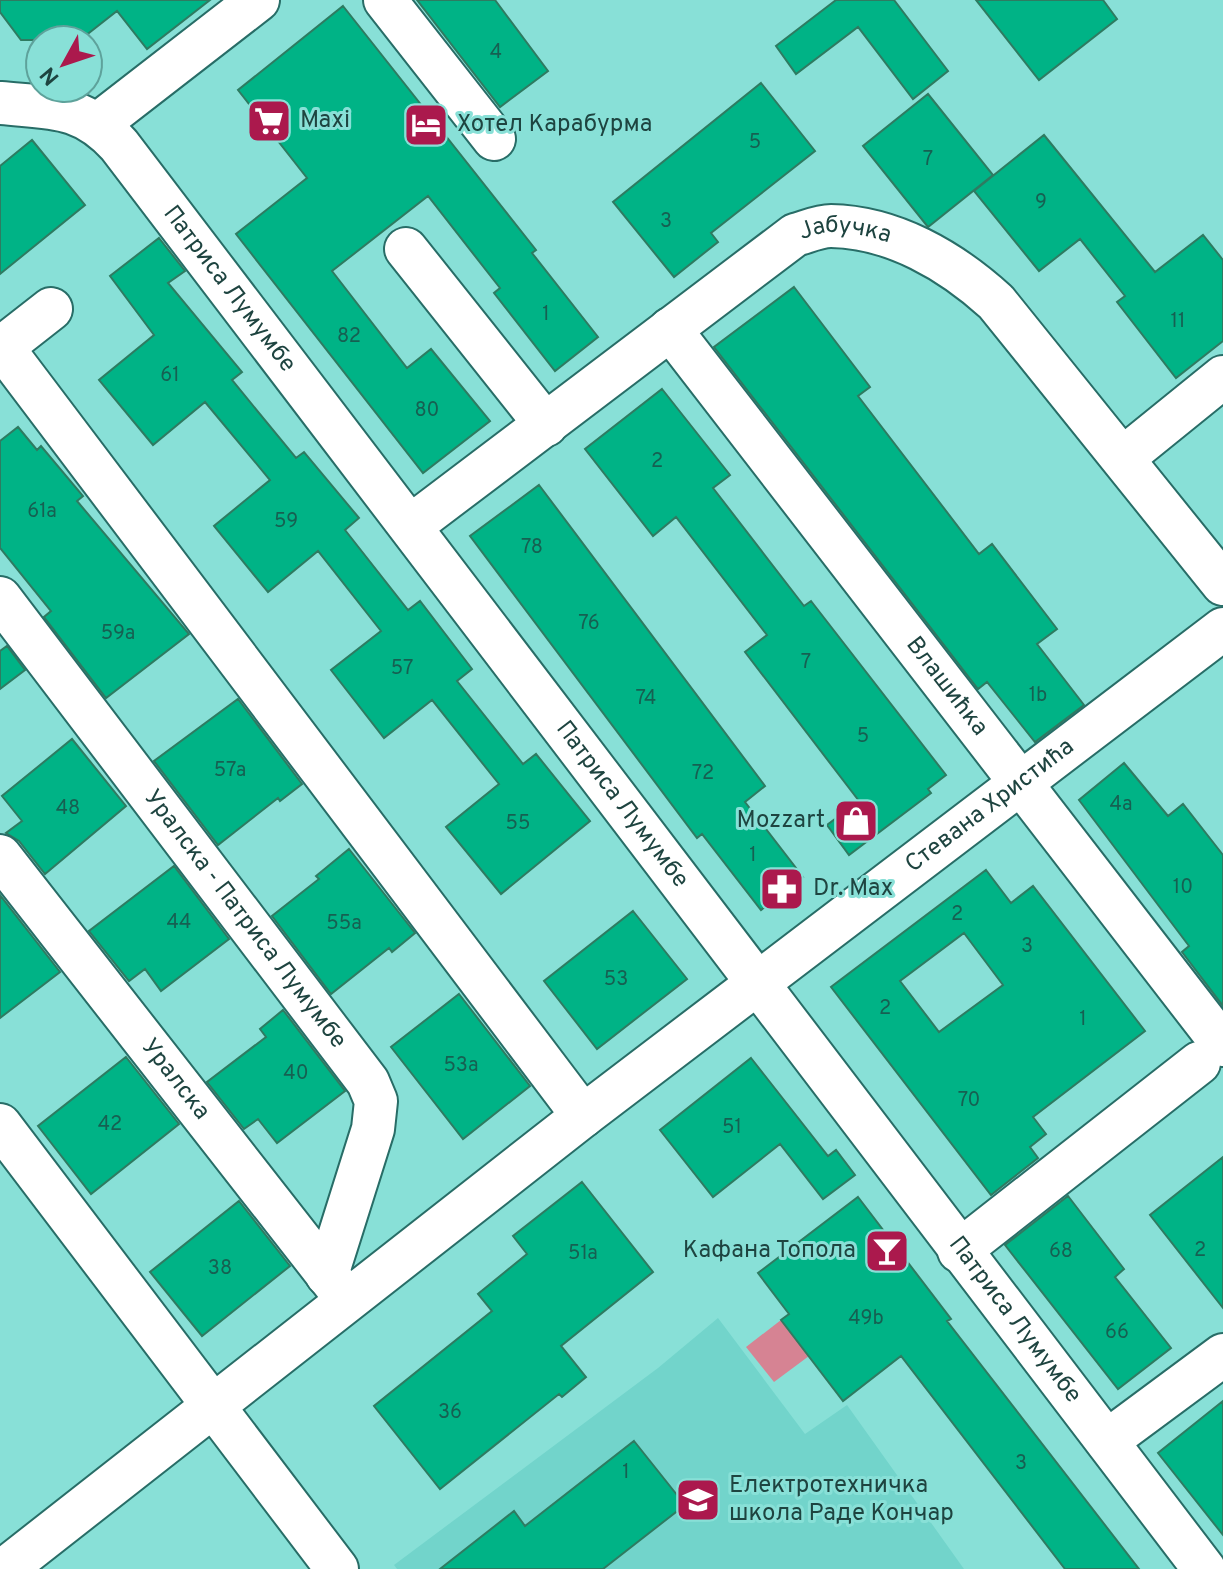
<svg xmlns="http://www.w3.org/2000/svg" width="1223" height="1569" viewBox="0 0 1223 1569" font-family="Overpass,sans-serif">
	<rect width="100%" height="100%" fill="#88e0d7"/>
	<path fill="#72d4cb" d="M718 1318 805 1434 847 1405 964 1569H397L394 1565 658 1368Z"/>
	<path fill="#d68393" d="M781 1320 809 1356 774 1382 746 1347Z"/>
	<path fill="#00b386" stroke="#2e7b61" stroke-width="2" fill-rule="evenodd" d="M0 0H210L147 49 117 11 80 40H21L0 12Z
		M417 0H495L548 71 500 107Z
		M836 0H894L948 71 913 99 858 27 796 74 776 46Z
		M976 0H1103L1117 19 1039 80Z
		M343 6 536 250 532 253 598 337 555 371 494 293 500 288 428 196 332 271 407 368 431 349 490 421 423 473 236 234 307 178 238 90Z
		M761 83 815 151 711 233 718 242 674 277 613 202Z
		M928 94 993 175 928 227 863 146Z
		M1044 135 1155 272 1203 235 1223 260V341L1176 378 1117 302 1125 296 1080 239 1039 271 974 191Z
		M32 140 85 205 0 274V166Z
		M159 238 185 271 168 283 242 372 232 380 296 458 304 452 359 518 345 530 408 610 420 601 472 669 457 681 523 764 536 754 590 821 501 894 446 827 499 784 432 700 384 738 331 670 381 631 318 551 268 592 214 526 270 480 205 402 153 445 99 380 154 335 110 276Z
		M794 287 870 387 858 396 979 554 992 544 1057 629 1037 644 1084 705 1035 742 987 682 978 689 714 347Z
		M662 389 730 475 713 488 804 606 811 601 946 775 928 789 931 793 849 855 827 825 859 801 745 652 767 635 676 517 653 536 585 449Z
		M18 427 37 450 41 446 83 496 77 501 189 634 106 698 44 617 51 611 0 548V441Z
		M539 485 765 786 745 802 803 877 761 910 702 834 697 838 470 536Z
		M7 646 25 670 0 689V651Z
		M238 699 302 784 280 801 278 798 218 845 154 761Z
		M72 739 126 806 45 874 19 841 6 833 22 821 2 796Z
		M1124 763 1168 816 1183 804 1223 855V1006L1182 952 1189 946 1079 800Z
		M349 849 415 933 392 952 389 948 331 994 272 916 319 879 316 876Z
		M174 866 229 939 161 991 145 969 129 981 89 931Z
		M986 870 1011 903 1033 886 1145 1031 1033 1117 1046 1134 1030 1147 1038 1158 991 1195 831 987ZM964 933 1003 985 939 1032 900 981Z
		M0 895 60 972 0 1018Z
		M633 911 687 979 597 1049 544 981Z
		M459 994 530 1086 463 1139 391 1047Z
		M283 1010 345 1091 277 1143 258 1119 244 1129 207 1082 266 1037 260 1029Z
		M126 1057 179 1124 91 1194 38 1126Z
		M751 1058 828 1156 836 1150 855 1175 823 1199 780 1144 713 1197 660 1130Z
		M1223 1157V1308L1150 1215Z
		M582 1182 653 1272 561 1346 586 1377 562 1397 559 1394 440 1489 374 1406 492 1311 478 1294 527 1254 513 1236Z
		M1068 1196 1124 1269 1115 1277 1171 1348 1118 1389 1005 1245Z
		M858 1197 951 1319 947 1321 1139 1569H1065L901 1356 843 1401 781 1320 789 1314 758 1273Z
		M239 1201 290 1266 202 1336 150 1272Z
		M1223 1401V1535L1158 1453Z
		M634 1441 685 1505 603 1569H440L514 1511 525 1526Z"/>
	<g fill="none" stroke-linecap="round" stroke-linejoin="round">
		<g stroke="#286d67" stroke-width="46">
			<g id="minor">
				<path d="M385 0 494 139"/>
				<path id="s1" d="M0 103C51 108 82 104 119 145L1204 1569"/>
				<path d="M98 124 258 0"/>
				<path d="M406 249 546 425"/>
				<path id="s2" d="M670 329 1223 1045"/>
				<path d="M2 347 583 1116"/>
				<path d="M0 349 51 309"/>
				<path d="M1123 458 1223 377"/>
				<path id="s3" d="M412 525 795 235C806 232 819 226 831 226 893 227 951 261 996 302L1223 584"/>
				<path id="s4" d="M0 598 368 1082 376 1101 373 1129 327 1275"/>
				<path id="s5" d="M0 856 341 1292"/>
				<path d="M0 1125 337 1569"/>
				<path d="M959 1251 1199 1063"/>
				<path d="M1107 1441 1223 1355"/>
				<path id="s6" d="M5 1569 583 1116 1223 629"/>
			</g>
		</g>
		<use href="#minor" stroke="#fff" stroke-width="42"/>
	</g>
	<defs>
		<g id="supermarket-square" transform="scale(2.3)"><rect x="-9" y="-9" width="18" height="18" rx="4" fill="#ab194d" stroke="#88e0d7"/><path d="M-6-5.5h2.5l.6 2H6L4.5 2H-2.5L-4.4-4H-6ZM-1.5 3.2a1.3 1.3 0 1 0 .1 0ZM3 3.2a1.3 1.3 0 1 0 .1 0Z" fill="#fff"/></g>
		<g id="hotel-square" transform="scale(2.3)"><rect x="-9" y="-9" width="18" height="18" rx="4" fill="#ab194d" stroke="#88e0d7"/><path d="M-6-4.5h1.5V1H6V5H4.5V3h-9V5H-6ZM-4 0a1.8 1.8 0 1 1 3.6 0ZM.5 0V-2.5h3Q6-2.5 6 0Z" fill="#fff"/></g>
		<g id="shop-square" transform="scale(2.3)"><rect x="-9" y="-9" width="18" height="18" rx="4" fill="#ab194d" stroke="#88e0d7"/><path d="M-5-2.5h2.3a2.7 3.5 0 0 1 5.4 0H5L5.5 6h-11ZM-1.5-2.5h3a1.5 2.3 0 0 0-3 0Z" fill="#fff"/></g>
		<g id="pharmacy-square" transform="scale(2.3)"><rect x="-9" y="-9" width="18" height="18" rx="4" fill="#ab194d" stroke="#88e0d7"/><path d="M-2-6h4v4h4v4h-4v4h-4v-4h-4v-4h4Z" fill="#fff"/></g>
		<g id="bar-square" transform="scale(2.3)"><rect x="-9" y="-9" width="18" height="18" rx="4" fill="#ab194d" stroke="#88e0d7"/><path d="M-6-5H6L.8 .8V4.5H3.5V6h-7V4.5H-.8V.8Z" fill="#fff"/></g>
		<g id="school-square" transform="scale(2.3)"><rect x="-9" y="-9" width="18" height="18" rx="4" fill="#ab194d" stroke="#88e0d7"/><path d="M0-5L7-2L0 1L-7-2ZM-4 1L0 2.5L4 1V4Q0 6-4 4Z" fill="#fff"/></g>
	</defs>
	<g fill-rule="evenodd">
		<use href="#supermarket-square" x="269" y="121"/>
		<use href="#hotel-square" x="426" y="125"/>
		<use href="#shop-square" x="856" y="821"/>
		<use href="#pharmacy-square" x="782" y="889"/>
		<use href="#bar-square" x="887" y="1251"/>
		<use href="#school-square" x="698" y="1500"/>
	</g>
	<g text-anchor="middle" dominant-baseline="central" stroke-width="6" stroke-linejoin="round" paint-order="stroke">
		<g font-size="20" fill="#166052">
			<text x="496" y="53">4</text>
			<text x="755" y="143">5</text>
			<text x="928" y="160">7</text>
			<text x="1041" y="203">9</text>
			<text x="666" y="222">3</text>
			<text x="546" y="315">1</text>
			<text x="1178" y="322">11</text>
			<text x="349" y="337">82</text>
			<text x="170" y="376">61</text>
			<text x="427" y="411">80</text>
			<text x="657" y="462">2</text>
			<text x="42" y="512">61a</text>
			<text x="286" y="522">59</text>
			<text x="532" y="548">78</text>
			<text x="589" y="624">76</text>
			<text x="118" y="634">59a</text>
			<text x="806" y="663">7</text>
			<text x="402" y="669">57</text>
			<text x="1038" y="696">1b</text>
			<text x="646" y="699">74</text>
			<text x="863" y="737">5</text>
			<text x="230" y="771">57a</text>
			<text x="703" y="774">72</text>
			<text x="1121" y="805">4a</text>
			<text x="68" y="809">48</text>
			<text x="518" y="824">55</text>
			<text x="753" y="856">1</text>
			<text x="1183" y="888">10</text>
			<text x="957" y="915">2</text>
			<text x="179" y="923">44</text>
			<text x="344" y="924">55a</text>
			<text x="1027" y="947">3</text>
			<text x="616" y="980">53</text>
			<text x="885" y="1009">2</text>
			<text x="1083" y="1020">1</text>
			<text x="461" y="1066">53a</text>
			<text x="296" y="1074">40</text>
			<text x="969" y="1101">70</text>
			<text x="110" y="1125">42</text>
			<text x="732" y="1128">51</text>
			<text x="1200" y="1251">2</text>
			<text x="1061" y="1252">68</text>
			<text x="583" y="1254">51a</text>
			<text x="220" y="1269">38</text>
			<text x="866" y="1319">49b</text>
			<text x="1117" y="1333">66</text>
			<text x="450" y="1413">36</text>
			<text x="1021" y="1464">3</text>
			<text x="626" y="1473">1</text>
		</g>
		<g font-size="24" fill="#1e4440" stroke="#88e0d7" text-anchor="start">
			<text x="300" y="121">Maxi</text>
			<text x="457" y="125">Хотел Карабурма</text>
			<text x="825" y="821" text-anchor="end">Mozzart</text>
			<text x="813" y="889">Dr. Max</text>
			<text x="856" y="1251" text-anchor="end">Кафана Топола</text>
			<text x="729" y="1486">Електротехничка<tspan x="729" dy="28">школа Раде Кончар</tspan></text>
		</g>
		<g font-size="24" fill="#1e4440" stroke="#88e0d7">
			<text stroke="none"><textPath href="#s3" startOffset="532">Јабучка</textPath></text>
			<text stroke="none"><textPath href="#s1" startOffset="312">Патриса Лумумбе</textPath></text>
			<text stroke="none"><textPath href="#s2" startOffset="452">Влашићка</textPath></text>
			<text stroke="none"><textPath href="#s1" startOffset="960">Патриса Лумумбе</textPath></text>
			<text stroke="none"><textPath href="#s6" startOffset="1246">Стевана Христића</textPath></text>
			<text stroke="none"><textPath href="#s4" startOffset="404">Уралска - Патриса Лумумбе</textPath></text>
			<text stroke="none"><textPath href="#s5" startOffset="284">Уралска</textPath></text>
			<text stroke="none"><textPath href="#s1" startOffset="1608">Патриса Лумумбе</textPath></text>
		</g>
	</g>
	<g transform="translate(64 64) rotate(230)"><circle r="38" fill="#88e0d7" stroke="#5ea29b" stroke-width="2"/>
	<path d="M0-6L14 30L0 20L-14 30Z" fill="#ab194d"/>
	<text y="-12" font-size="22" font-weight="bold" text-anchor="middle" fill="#1e4440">N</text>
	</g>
</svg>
